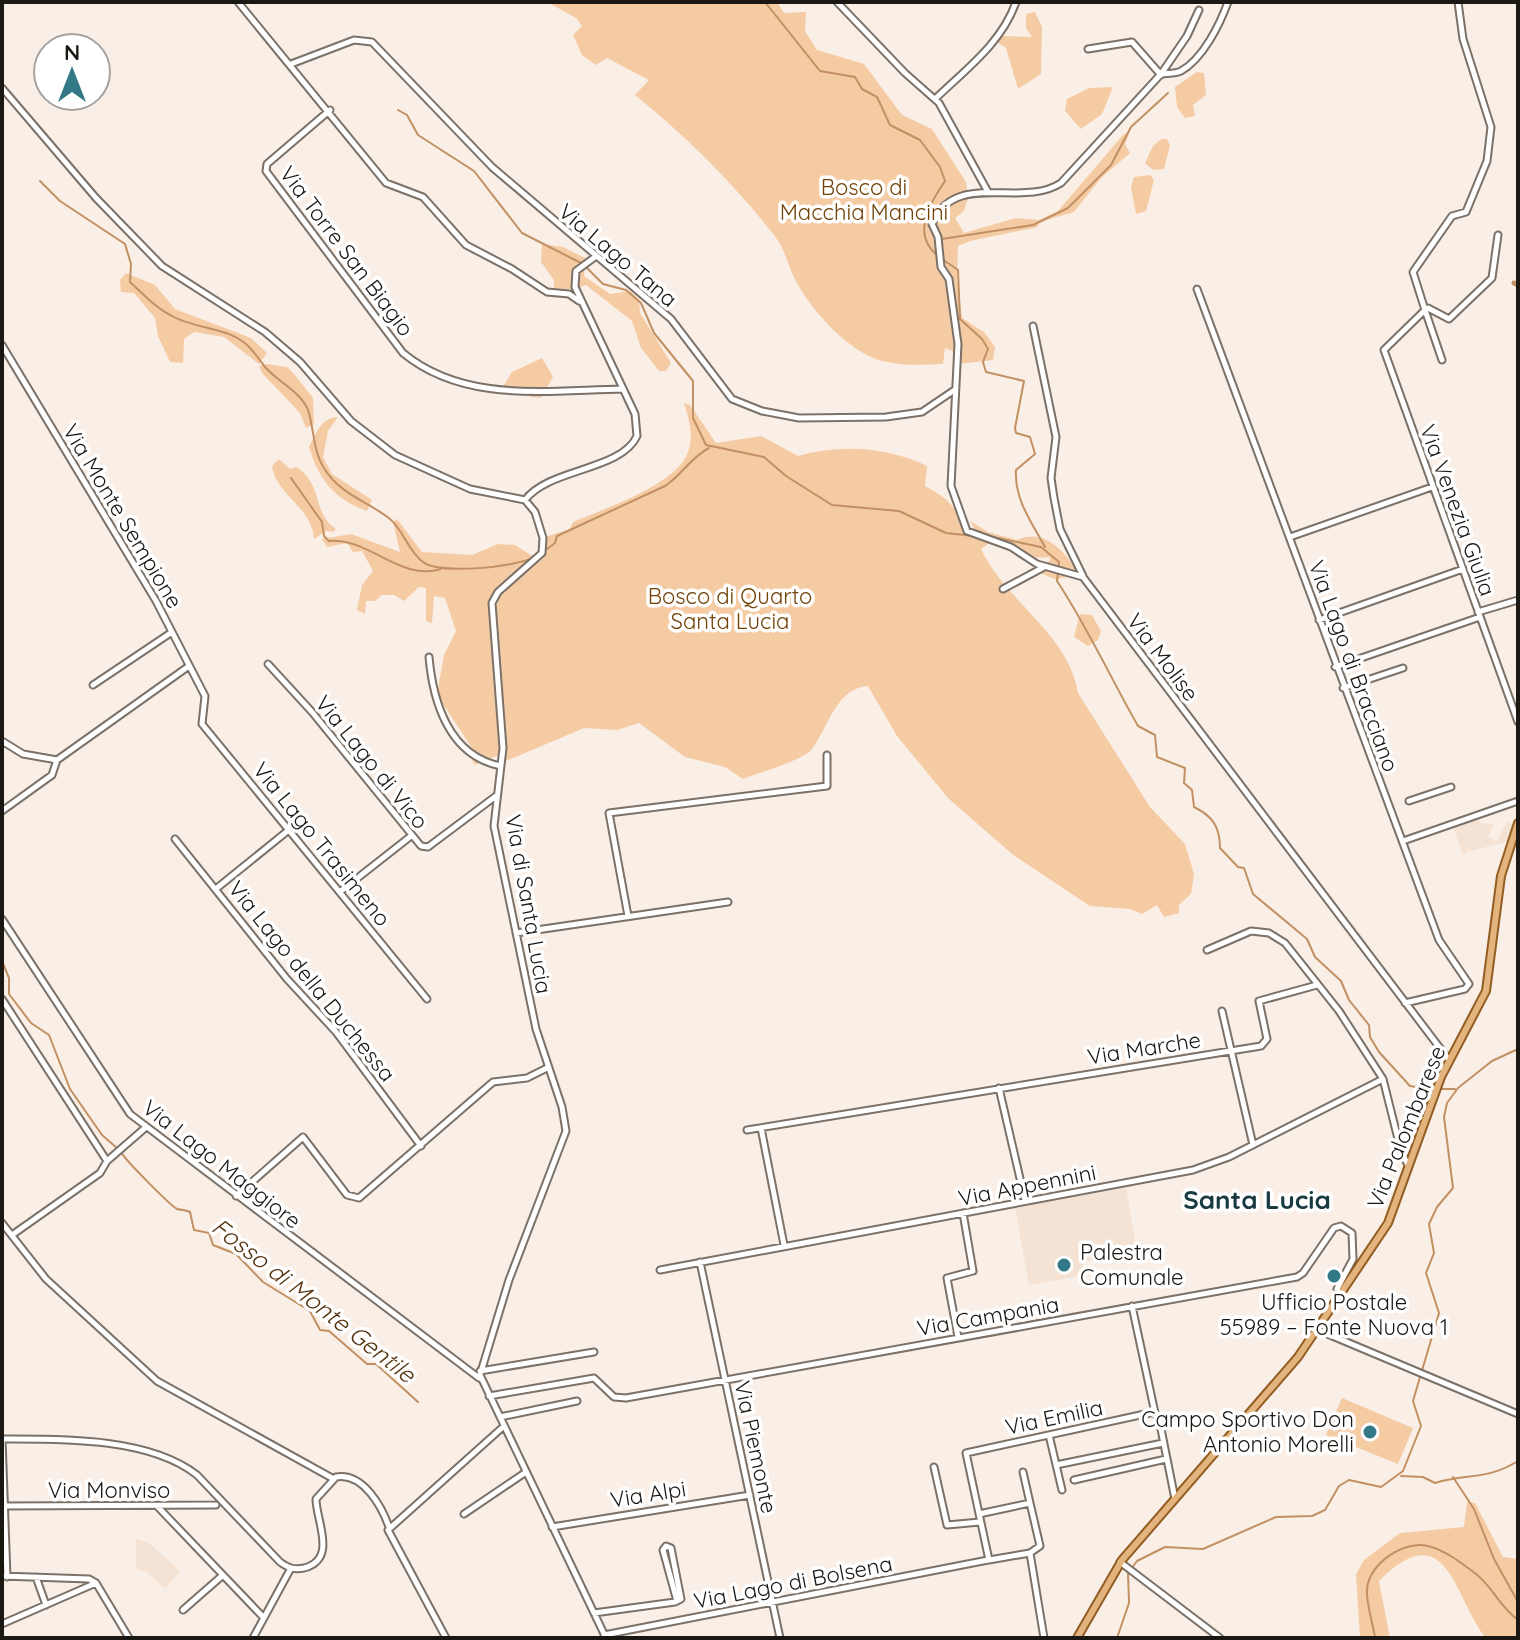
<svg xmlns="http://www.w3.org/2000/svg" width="1520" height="1640" viewBox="0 0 1520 1640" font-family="Quicksand,sans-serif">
	<rect width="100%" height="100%" fill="#faefe6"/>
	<path fill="#f4e3d4" d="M1479 819 1481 823 1494 824 1488 837 1497 841 1507 822 1515 825 1507 842 1466 852 1464 858 1453 827Z
		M1126 1188 1137 1252 1083 1262 1085 1275 1029 1285 1015 1207Z
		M136 1539 149 1543 180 1571 165 1589 147 1572 136 1569Z"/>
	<path fill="#f5cba4" d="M547 2H777L784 13 806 12 805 31 817 50 864 64 902 115 932 129 966 182 968 198 964 211 955 218 964 233 1016 218 1039 220 1058 211 1122 136 1130 131 1125 144 1130 153 1101 178 1074 212 1039 222 1038 227 970 241 958 246 957 279 962 318 984 332 995 347 993 360 958 364 952 351 945 348 943 364C923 365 902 366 882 361 846 351 806 305 792 273 786 258 784 248 774 235 733 183 686 136 635 95L649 80 607 58 596 65 582 55 573 35 582 26 576 18Z
		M1035 12 1042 27 1041 74 1018 89 1006 48 997 42 1002 36 1032 37 1026 28V14Z
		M1197 72 1204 73 1206 95 1193 105 1195 116 1185 118 1177 107 1175 87Z
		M1113 87 1102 114 1081 129 1065 111 1067 99 1089 88Z
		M1161 139H1167L1170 145 1164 169 1153 170 1145 163 1153 146Z
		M1150 175 1154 180 1146 211 1136 214 1131 187 1134 177Z
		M542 244 563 247 585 258 584 276 610 294 630 291 639 300 640 313 671 363 666 371H659L641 348 632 321 586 285 576 289H554V280L541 262Z
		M126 273 155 285 175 309 251 338 267 353 259 364 224 337 194 332 184 339 183 363 170 362 158 336 155 318 134 293 121 292 120 280Z
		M542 358 553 377 541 398 530 397 526 390H501L512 372Z
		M267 364 287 367 294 374 313 398 314 424 306 428 300 413 262 373 259 366Z
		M684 403 690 405 716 443 761 436 798 456C841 444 887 447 927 466L925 486C945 497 957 505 962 528L975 530 970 521 988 532 1017 540C1042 528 1062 548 1076 569L1069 577 1055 579 1040 573V563L1050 561V557C1032 559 1021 557 1010 541L989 543 981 549C1005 601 1069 634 1078 693L1150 807 1185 844 1194 874 1191 894 1179 905V913L1164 917 1157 905 1142 914 1130 909 1090 906 1012 854 948 798 897 736 868 686C836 688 828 728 812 749 804 760 758 773 743 779L725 767 685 757 639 723 617 730 584 728 506 761 501 754 475 765 471 758 472 748 437 695 444 655 456 631 445 598 434 596 432 623 426 621V588L419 587 404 601 394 595H382L375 601H366L365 614 357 610 362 585 373 571 362 551 353 552 347 543 327 547 322 539 351 534 400 552 393 522 397 519 422 552 472 555 498 544 515 545 540 561 546 551 545 537 570 529 573 522C603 509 677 485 688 452 694 437 689 418 684 403Z
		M338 417 328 431 323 457 332 474 372 500 367 511C334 499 319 480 309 447 316 433 321 418 338 417Z
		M279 459 290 469 297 467C325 488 311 512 336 529L333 532 326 531 314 539C312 507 276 495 272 466Z
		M1080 614 1092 615 1101 631 1098 640 1088 646 1074 637Z
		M1342 1398 1413 1428 1398 1464 1326 1435Z
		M1467 1502 1475 1503 1503 1557 1518 1559V1638H1486C1454 1599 1448 1512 1379 1581L1390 1638H1360L1356 1574 1364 1560 1400 1533 1464 1527Z"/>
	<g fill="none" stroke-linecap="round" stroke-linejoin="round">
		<path stroke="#c29062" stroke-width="2" d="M765 2 820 71 855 77 862 89 877 97 890 125 920 140 940 167 945 181C930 203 911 234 937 255
			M398 110 407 115 418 135 474 171 522 233 581 263
			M40 181 60 201 125 244 131 264 130 282C143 294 156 308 172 316 196 330 230 326 250 348 256 354 260 361 265 367 278 382 300 391 308 410 314 428 313 451 324 468 340 495 368 501 390 519 404 531 408 551 423 562 439 575 518 567 534 557
			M942 239 1033 225 1068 208 1111 165 1131 127 1168 93
			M942 259 958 270 960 319 982 339 988 349 983 362 986 372 1024 381 1015 428 1016 433 1030 437 1035 454 1016 470C1014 499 1032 523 1045 547
			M586 267 603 284 626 290 641 303 654 333 693 381V418L706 445 764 457 786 476 832 505 899 511 946 533 974 536
			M291 478 322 522 324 536 329 541C368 537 401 582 441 569
			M988 536 1041 547 1059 562 1057 581C1088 628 1110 677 1138 726L1155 735 1157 757 1185 768 1184 783 1192 790 1194 807C1212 816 1220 826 1220 848L1238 867 1244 868 1253 894 1307 939 1315 957 1341 981 1349 1000 1369 1025 1370 1037 1379 1052 1410 1086 1430 1089
			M543 552 555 543 557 536 665 486C682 475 690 458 709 448
			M2 961 9 978V994L31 1023 49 1035 70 1089 102 1135 117 1148
			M1440 1089H1455
			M121 1152C125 1160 171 1206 177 1209 181 1210 186 1210 190 1212L194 1230 209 1233 213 1245 236 1254 263 1282 310 1311 320 1330 329 1331 367 1364H376L418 1402
			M1401 1476 1423 1477 1435 1483C1468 1473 1485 1481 1518 1461
			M1453 1477 1474 1509 1494 1559 1518 1602
			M1117 1638 1129 1603 1128 1573 1137 1561 1165 1547 1203 1549 1276 1517 1312 1516 1325 1510 1339 1486 1349 1480 1381 1487 1403 1471 1421 1426 1413 1401 1439 1313 1426 1273 1434 1253 1429 1224 1437 1207 1453 1188 1444 1117 1447 1103 1458 1088 1492 1061 1518 1049
			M1375 1638C1373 1623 1366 1604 1367 1589 1369 1564 1403 1540 1428 1546 1445 1550 1463 1564 1476 1574 1493 1587 1498 1605 1518 1620"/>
		<path stroke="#c29062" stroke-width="5" d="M1514 283 1518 285"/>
		<g stroke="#7a7169" stroke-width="9">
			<path id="minor" d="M238 2 386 183 423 197 466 245 512 269 547 292 569 294 579 301
				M837 2 905 73 939 103 988 192
				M1228 2C1220 24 1203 59 1181 71 1175 74 1167 73 1161 74L1061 183C1021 209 955 169 932 224L938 237 941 267 949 279 958 344 951 486 967 531 1011 547 1037 564 1083 577 1449 1060
				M1458 2 1463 39 1491 127 1487 161 1466 212 1452 216 1413 272 1425 310 1384 350 1518 722
				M1088 49 1132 42 1161 75
				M291 64 354 40 372 42 492 167 671 319 732 399 762 411 799 418 886 417 922 412 953 391
				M1161 74 1187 36 1199 10
				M2 88 96 198 162 266 265 332 300 362 351 421 395 455 470 489 525 500 535 512 543 538 542 553 498 592 492 603 503 748 494 826 536 1029 562 1107 566 1131 509 1280 480 1375 606 1638
				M935 99C965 70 1002 43 1016 2
				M330 110 267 164 266 171 403 353C465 404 549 390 623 389
				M1197 289 1439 940 1469 984 1465 989 1405 1003
				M1428 308 1449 319 1492 278 1498 235
				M1425 310 1442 360
				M1033 326 1056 437 1051 478 1054 498 1060 529 1083 576
				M2 345 156 601 205 696 202 724 427 999
				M525 500C549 468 621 471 637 436L635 414 575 287 576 271 595 257
				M1290 537 1432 487
				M1003 589 1044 567
				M1478 612 1518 600
				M1319 620 1463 569
				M429 657C433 702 449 756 501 766
				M268 664 312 712 421 846 428 847 496 796
				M1335 667 1480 617
				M93 685 172 632
				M1343 688 1403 668
				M2 741 23 754 57 760
				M1409 801 1451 787
				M2 811 52 775 57 760 189 666
				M175 839 287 979 336 1032 421 1146
				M1403 841 1518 801
				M217 888 290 829
				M341 891 411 836
				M628 916 609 813 827 786V755
				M2 919 130 1114 479 1378
				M516 933 728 902
				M1207 950 1251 931 1269 933 1285 943 1339 1011 1383 1079 1401 1151 1408 1165
				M2 999 107 1161 145 1128
				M1222 1011 1253 1145
				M999 1088 1025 1200
				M761 1128 784 1245
				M747 1130 1261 1046 1267 1039 1259 1001 1317 985
				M236 1196 303 1137 347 1195 359 1198 493 1082 527 1078 547 1068
				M2 1223 46 1279 157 1381 332 1478
				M12 1235 100 1173 107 1161
				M700 1262 780 1638
				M660 1270 1193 1170 1229 1157 1383 1079
				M1132 1306 1155 1413
				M1318 1330 1518 1414
				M958 1337 947 1278 973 1271 963 1213
				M480 1371 594 1352
				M489 1396 594 1378 614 1397 626 1398 1297 1277 1303 1273 1334 1228 1341 1226 1352 1233 1353 1259 1337 1289 1341 1294
				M500 1417 577 1401
				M1049 1435 1062 1490
				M2 1439C60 1439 149 1437 197 1475L280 1562C288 1568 294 1570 304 1568 338 1559 316 1521 316 1499L336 1477C363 1472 382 1507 389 1527
				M2 1439 7 1577
				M1056 1465 1163 1443
				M934 1467 947 1525 980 1522
				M1023 1472 1030 1503
				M1074 1480 1166 1459
				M2 1506 216 1505
				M157 1506 264 1618
				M464 1514 526 1472
				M979 1514 1030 1503 1040 1546 1030 1553
				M552 1527 750 1495
				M1120 1562 1220 1638
				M2 1576 89 1579 96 1583 2 1624
				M36 1577 46 1605
				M96 1583 129 1638
				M183 1610 223 1575
				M594 1613 675 1602C677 1601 679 1600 681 1599L671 1548 666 1546 663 1550 677 1601
				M604 1635 988 1560
				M253 1638 291 1568
				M446 1638 388 1530 504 1426
				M1044 1638 1030 1553 989 1560 966 1453 1154 1412 1159 1419 1175 1499"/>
		</g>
		<g stroke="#925d22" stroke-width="10">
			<path id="major" d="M1077 1638 1122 1560 1298 1357 1388 1223 1441 1077 1486 991 1501 876 1518 823"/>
		</g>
		<use href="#minor" stroke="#fff" stroke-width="5"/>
		<use href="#major" stroke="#e4b47f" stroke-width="6"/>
	</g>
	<g fill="#337887" stroke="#fff" stroke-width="3">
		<circle cx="1064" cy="1265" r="8"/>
		<circle cx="1334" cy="1276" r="8"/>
		<circle cx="1370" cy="1432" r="8"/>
	</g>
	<g text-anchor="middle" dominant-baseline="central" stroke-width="7" stroke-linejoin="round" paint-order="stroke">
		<g font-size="22" fill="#724207" stroke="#fff">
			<text x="864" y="187">Bosco di<tspan x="864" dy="25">Macchia Mancini</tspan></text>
			<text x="730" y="596">Bosco di Quarto<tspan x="730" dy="25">Santa Lucia</tspan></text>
		</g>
		<g font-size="22" fill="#1b1814" stroke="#fff">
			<text transform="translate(347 251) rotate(53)">Via Torre San Biagio</text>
			<text transform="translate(618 255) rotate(40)">Via Lago Tana</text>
			<text transform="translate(1458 510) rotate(70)">Via Venezia Giulia</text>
			<text transform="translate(123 516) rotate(59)">Via Monte Sempione</text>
			<text transform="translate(1163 657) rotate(53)">Via Molise</text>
			<text transform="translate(1354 666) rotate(70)">Via Lago di Bracciano</text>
			<text transform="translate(372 762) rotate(51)">Via Lago di Vico</text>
			<text transform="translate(322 844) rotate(51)">Via Lago Trasimeno</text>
			<text transform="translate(529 904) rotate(80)">Via di Santa Lucia</text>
			<text transform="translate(312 981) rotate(51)">Via Lago della Duchessa</text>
			<text transform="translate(1144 1048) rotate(-9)">Via Marche</text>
			<text transform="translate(1406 1127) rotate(-68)">Via Palombarese</text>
			<text transform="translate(222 1164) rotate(38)">Via Lago Maggiore</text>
			<text transform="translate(1027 1185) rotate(-11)">Via Appennini</text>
			<text transform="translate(988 1316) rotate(-10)">Via Campania</text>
			<text transform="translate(1054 1417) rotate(-12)">Via Emilia</text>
			<text transform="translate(756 1447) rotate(78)">Via Piemonte</text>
			<text x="109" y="1490">Via Monviso</text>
			<text transform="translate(648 1494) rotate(-9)">Via Alpi</text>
			<text transform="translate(793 1582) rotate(-11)">Via Lago di Bolsena</text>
		</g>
		<g font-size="22" fill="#1b1814" stroke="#fff" text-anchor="start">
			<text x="1080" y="1252">Palestra<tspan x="1080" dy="25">Comunale</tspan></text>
			<text x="1334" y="1302" text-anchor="middle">Ufficio Postale<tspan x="1334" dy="25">55989 – Fonte Nuova 1</tspan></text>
			<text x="1354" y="1419" text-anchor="end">Campo Sportivo Don<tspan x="1354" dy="25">Antonio Morelli</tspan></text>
		</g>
		<g font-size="24" font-style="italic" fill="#55330e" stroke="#fff">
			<text transform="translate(314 1300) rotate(38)">Fosso di Monte Gentile</text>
		</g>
		<g font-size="26" font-weight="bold" fill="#193a41" stroke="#fff">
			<text x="1257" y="1199">Santa Lucia</text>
		</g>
	</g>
	<rect width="1520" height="1640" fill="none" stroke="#1b1814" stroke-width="8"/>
	<g transform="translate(72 72)"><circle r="38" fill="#ffffff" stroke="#a4a3a1" stroke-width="2"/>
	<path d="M0-6L14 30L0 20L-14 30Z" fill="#337887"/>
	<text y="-12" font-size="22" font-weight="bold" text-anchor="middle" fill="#1b1814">N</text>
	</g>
</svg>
